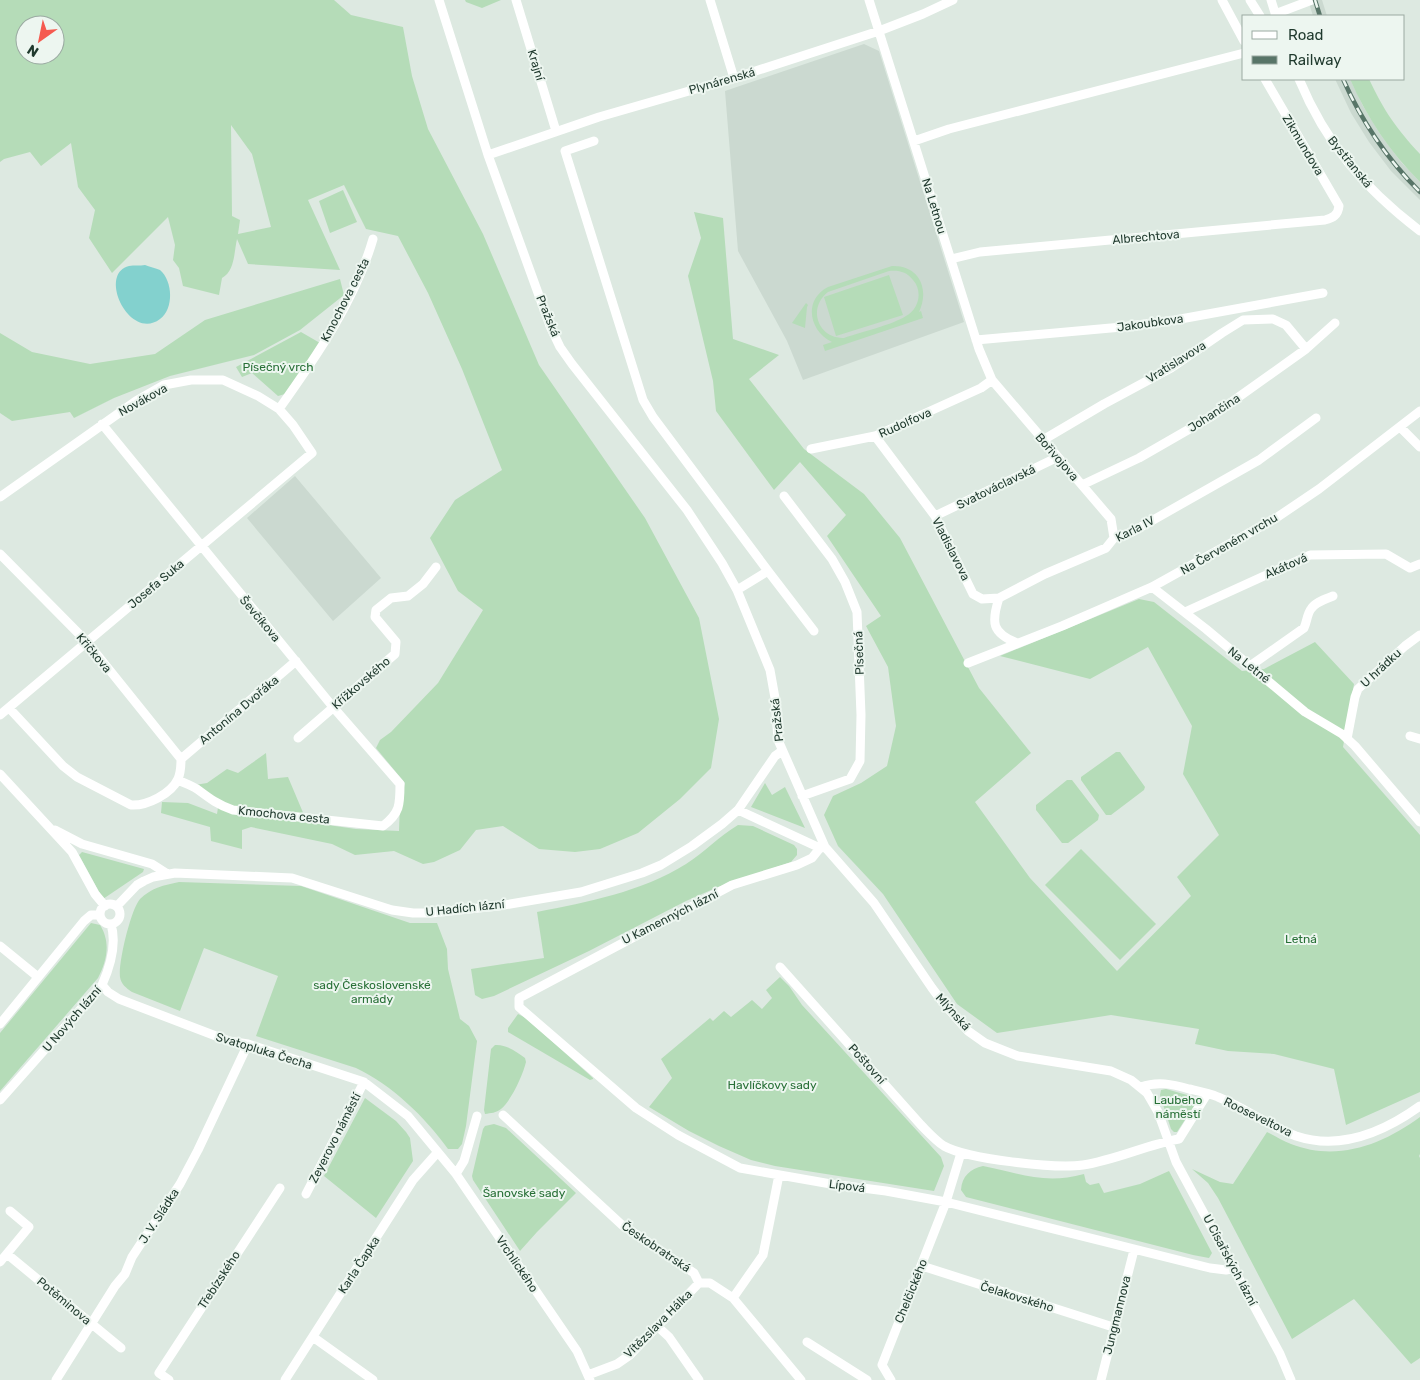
<svg xmlns="http://www.w3.org/2000/svg" width="1420" height="1380" viewBox="0 0 1420 1380" font-family="Rubik,sans-serif">
	<rect width="100%" height="100%" fill="#dde9e1"/>
	<path fill="#cbd9d0" d="M1308 0H1322L1327 16H1313Z
		M864 44 879 51 964 322 803 380 787 341 738 251 725 91Z
		M1335 79H1350L1363 106 1380 134 1401 162 1420 182V200L1391 171 1369 142 1351 113Z
		M295 476 381 578 333 621 247 518Z"/>
	<path fill="#b5dcb8" fill-rule="evenodd" d="M0 0H334L351 15 403 27 412 76 428 129 483 234 539 365 645 518 699 618 719 719 711 768 680 799 638 833 600 849 575 852 539 849 503 826 476 830 460 850 434 862 423 864 394 851 355 855 332 844 251 827 242 830V849L211 841 210 827 161 813 162 802 188 803 217 814 219 801 195 785 207 783 227 769 238 773 266 753 268 779 288 777 307 822 356 829 399 831 400 803 405 783 376 748 380 740 391 732 438 683 483 610 458 591 430 538 455 500 502 470 462 369 428 293 398 236 366 229 344 185 308 200 340 270 248 264 237 239C234 252 235 271 222 278L219 295 183 286 179 268 173 260 175 245 168 217 112 273 89 238 95 210 78 187 71 143 41 166 30 152 4 159 0 162ZM25 25H55V55H25ZM231 125 252 154 271 227 238 234 240 220 232 216Z
		M465 0H501L482 8 466 2Z
		M1350 79H1369C1384 111 1396 128 1420 154V182C1390 152 1367 118 1350 79Z
		M343 190 357 222 330 233 319 201Z
		M694 212 723 218 733 339 779 355 749 379 804 449 864 494 900 538 979 688 1031 753 975 802 1030 878 1117 971 1191 896 1177 877 1219 835 1183 774 1192 726 1148 647 1090 679 1000 656 1139 599 1154 602 1242 671 1264 669 1315 642 1354 684 1343 747 1420 835V1092L1346 1125 1334 1069 1274 1054 1228 1051 1195 1044 1199 1029 1111 1015 997 1033 957 1004 883 894 838 846 824 815 833 796 861 783 887 766 896 726 888 667 866 626 881 616 827 536 846 515 800 462 774 490 716 411 713 381 688 276 701 238Z
		M892 266C919 265 930 289 919 312L921 311 923 318 825 351 823 345 832 342C809 331 803 300 828 287ZM889 271C899 270 907 272 913 280 923 291 919 309 906 316 892 325 861 332 844 338 818 339 807 308 828 292Z
		M889 275 903 315 836 336 824 297Z
		M340 279 344 295 300 330 254 355 170 376 114 398 74 418 70 412 12 421 0 413V333L32 352 90 364 155 354 205 320Z
		M806 303 808 305 807 307 805 328 792 323Z
		M301 332 320 343 285 394 278 396 252 373 242 377 236 367Z
		M1116 752H1120L1145 787 1144 790 1111 815H1106L1081 780V777Z
		M1067 780H1072L1099 815 1098 820 1068 843H1062L1036 810V805Z
		M765 783 772 795 785 787 805 828 751 807Z
		M738 825 753 826 794 845 797 849V855L791 862 718 887 686 901 589 951 494 996 482 999 475 995 471 969 544 958 537 912C588 902 641 892 686 864 704 853 719 836 738 825Z
		M1081 849 1156 924 1120 960 1045 885Z
		M82 852 144 869 143 872 103 899 79 855Z
		M179 882 301 886 410 923H437L447 949 448 969 460 1019 469 1026 477 1041 466 1126 462 1144 458 1149H448C424 1116 393 1086 356 1068L256 1036 278 976 204 948 180 1011 132 992C126 988 121 984 120 977 118 963 131 909 140 899 151 888 164 885 179 882Z
		M91 923 100 925C111 942 107 961 98 978L0 1091V1033Z
		M780 977 789 986 802 1005 941 1157 944 1166 934 1191 775 1166 751 1160 719 1146 689 1131 649 1107 672 1078 661 1059 710 1018 713 1021 724 1011 731 1017 752 1000 762 1009 772 998 766 990Z
		M518 1014 526 1018 593 1078V1079L590 1080 508 1032V1028Z
		M495 1045C506 1044 517 1052 525 1058L526 1062C523 1075 511 1101 501 1109 496 1113 491 1113 485 1114L484 1110 491 1049Z
		M1166 1089 1194 1097 1196 1100V1103L1177 1132H1174L1171 1129 1160 1095 1161 1090Z
		M365 1098 396 1121 406 1132 410 1138 413 1161 376 1218 324 1176Z
		M1420 1117V1154L1419 1156 1420 1158V1358L1411 1364 1354 1299 1292 1339 1218 1198 1208 1183 1192 1169 1220 1182 1233 1184 1267 1132C1275 1136 1283 1141 1291 1144 1337 1162 1382 1145 1420 1117Z
		M494 1124 506 1128 576 1193 537 1232 520 1251 473 1180 472 1176 483 1129 485 1126Z
		M983 1166C1020 1173 1044 1185 1084 1174L1086 1182 1090 1185 1099 1183 1104 1193 1140 1184 1169 1171 1212 1253 1209 1258 1193 1255 966 1197 961 1190C962 1176 970 1169 983 1166Z"/>
	<path fill="#83d1ce" d="M145 265C149 267 156 268 160 270 173 281 174 309 160 319 130 342 97 274 129 266 134 265 140 266 145 265Z"/>
	<g fill="none" stroke-linecap="round" stroke-linejoin="round">
		<path stroke="#fff" stroke-width="9" d="M439 0 488 155 550 326 560 347 572 364 687 510 722 563 737 590 770 670 775 698 778 740 825 847 874 903 932 988 944 1004 968 1031 985 1043 1018 1056 1111 1071 1131 1080 1147 1093 1158 1112 1176 1162 1280 1354 1291 1380
			M516 0 556 131
			M710 0 734 78
			M869 0 979 349 992 380 1111 519 1114 538
			M1222 0 1244 41
			M1250 0 1260 16
			M1271 0 1276 16
			M1275 14 1312 0
			M1299 79C1326 144 1364 188 1420 231
			M594 141 565 151 643 400 653 417 768 571
			M914 141 949 129 1244 53
			M488 155 599 117 734 78 879 31 923 14 953 0
			M951 259 980 252 1325 220C1333 218 1338 215 1339 206L1265 79
			M976 340 1122 327 1175 320 1323 293
			M279 409C316 357 355 301 373 239
			M102 424 333 707 400 784C400 805 400 813 383 826L233 810C218 805 209 798 197 789 191 785 184 783 178 780
			M1400 427 1420 447
			M875 436 935 516 973 594 982 599 999 598
			M1043 440 1104 404 1171 368 1222 333 1243 320 1273 319 1286 325 1306 349
			M811 449 875 436 981 388 992 380
			M1082 485 1139 458 1212 416 1306 349 1335 323
			M784 496 832 559 845 582 857 612 861 715 860 761 850 779 802 796
			M0 497 136 401 164 385 191 380H223L258 396 279 409 293 425 312 453 0 715
			M935 516 1058 457
			M0 554 87 642 181 759
			M1152 587 1206 629 1305 712 1342 734 1355 746 1420 822
			M737 590 768 571 814 631
			M1185 612 1310 555 1386 554 1410 568 1420 564
			M1017 643C992 633 991 623 999 598L1045 574 1106 548 1114 538 1132 532 1259 460 1316 418
			M968 663 1062 626 1152 587 1276 518 1319 489 1420 411
			M1250 666 1304 628C1307 622 1307 614 1311 609 1315 602 1326 599 1333 596
			M9 708 63 766 77 777 131 805C147 806 171 794 178 779 181 772 181 766 181 759
			M1410 736 1420 739
			M298 738 395 654 396 642 375 617 376 610 391 598 408 596 423 584 436 567
			M1347 739 1355 697 1358 689 1405 646 1420 635
			M181 759 296 661
			M0 774 72 852 95 894 105 906
			M738 810 820 848 825 847
			M55 830 82 844 152 864 166 873
			M820 848 812 858 797 865 732 885 523 996 519 998V1007L636 1108 678 1135 740 1168 831 1184 886 1191 946 1202 1210 1268 1226 1270 1235 1268
			M100 914a10 10 0 1 1 20 0a10 10 0 1 1-20 0Z
			M117 906 137 885 144 881 153 877 175 873 292 878 392 910 413 913H431L498 906 581 892 642 873 661 865 692 846 722 824 738 810 775 756 782 751
			M0 946 38 977
			M780 967 921 1125C928 1132 936 1141 944 1146 967 1159 1056 1169 1083 1165 1116 1160 1146 1145 1179 1139L1207 1094
			M102 985 108 992 119 999 229 1041 248 1044 364 1082 408 1116 456 1174 577 1351 590 1380
			M0 1024 84 921 91 915H100
			M1141 1087C1157 1081 1172 1084 1189 1089 1198 1091 1209 1093 1218 1097 1245 1108 1269 1126 1296 1136 1341 1151 1384 1132 1420 1106
			M0 1100 102 985C110 967 117 944 111 924
			M503 1115 622 1225 694 1273 699 1283
			M456 1174 464 1161 477 1116
			M306 1194 364 1082
			M7 1254 121 1348
			M0 1262 29 1227 10 1211
			M922 1266 1113 1327
			M699 1283H710L733 1298 801 1380
			M733 1298 763 1255 779 1175
			M657 1326 669 1337 699 1380
			M313 1337 373 1380
			M807 1342 867 1380
			M588 1375 617 1364 630 1355 699 1283
			M56 1380 115 1286 125 1274 132 1257 180 1184 198 1150 248 1044
			M169 1380 159 1373 280 1188
			M285 1380 413 1180 437 1153
			M891 1380 882 1365 946 1202 961 1153
			M1101 1380 1134 1250"/>
		<g stroke="#587568" stroke-width="4.5">
			<path id="rail" d="M1315 0 1320 16
				M1343 79C1362 122 1386 158 1420 192"/>
		</g>
		<use href="#rail" stroke="#edf6f0" stroke-width="2.5" stroke-dasharray="8" stroke-linecap="butt"/>
	</g>
	<g text-anchor="middle" dominant-baseline="central" stroke-width="4" stroke-linejoin="round" paint-order="stroke">
		<g font-size="12" fill="#1f392d" stroke="#edf6f0">
			<text transform="translate(536 65) rotate(73)">Krajní</text>
			<text transform="translate(722 81) rotate(-16)">Plynárenská</text>
			<text transform="translate(1303 145) rotate(59)">Zikmundova</text>
			<text transform="translate(1350 162) rotate(51)">Bystřanská</text>
			<text transform="translate(934 206) rotate(73)">Na Letnou</text>
			<text transform="translate(1146 237) rotate(-5)">Albrechtova</text>
			<text transform="translate(345 300) rotate(-63)">Kmochova cesta</text>
			<text transform="translate(548 316) rotate(68)">Pražská</text>
			<text transform="translate(1150 323) rotate(-8)">Jakoubkova</text>
			<text transform="translate(1176 362) rotate(-32)">Vratislavova</text>
			<text transform="translate(143 400) rotate(-29)">Novákova</text>
			<text transform="translate(1214 413) rotate(-33)">Johančina</text>
			<text transform="translate(905 423) rotate(-24)">Rudolfova</text>
			<text transform="translate(1057 457) rotate(49)">Bořivojova</text>
			<text transform="translate(996 487) rotate(-26)">Svatováclavská</text>
			<text transform="translate(1135 529) rotate(-27)">Karla IV</text>
			<text transform="translate(1229 544) rotate(-30)">Na Červeném vrchu</text>
			<text transform="translate(951 549) rotate(63)">Vladislavova</text>
			<text transform="translate(1286 566) rotate(-24)">Akátová</text>
			<text transform="translate(156 584) rotate(-40)">Josefa Suka</text>
			<text transform="translate(260 619) rotate(50)">Ševčíkova</text>
			<text transform="translate(94 653) rotate(50)">Křičkova</text>
			<text transform="translate(859 653) rotate(-92)">Písečná</text>
			<text transform="translate(1249 665) rotate(39)">Na Letné</text>
			<text transform="translate(1381 668) rotate(-43)">U hrádku</text>
			<text transform="translate(361 683) rotate(-41)">Křížkovského</text>
			<text transform="translate(239 710) rotate(-40)">Antonína Dvořáka</text>
			<text transform="translate(777 720) rotate(-96)">Pražská</text>
			<text transform="translate(284 815) rotate(6)">Kmochova cesta</text>
			<text transform="translate(465 908) rotate(-6)">U Hadích lázní</text>
			<text transform="translate(670 917) rotate(-27)">U Kamenných lázní</text>
			<text transform="translate(953 1012) rotate(48)">Mlýnská</text>
			<text transform="translate(72 1019) rotate(-49)">U Nových lázní</text>
			<text transform="translate(264 1051) rotate(17)">Svatopluka Čecha</text>
			<text transform="translate(867 1064) rotate(48)">Poštovní</text>
			<text transform="translate(1258 1117) rotate(26)">Rooseveltova</text>
			<text transform="translate(335 1138) rotate(-63)">Zeyerovo náměstí</text>
			<text transform="translate(847 1186) rotate(7)">Lípová</text>
			<text transform="translate(159 1216) rotate(-57)">J. V. Sládka</text>
			<text transform="translate(656 1247) rotate(34)">Českobratrská</text>
			<text transform="translate(1230 1260) rotate(62)">U Císařských lázní</text>
			<text transform="translate(517 1264) rotate(56)">Vrchlického</text>
			<text transform="translate(359 1265) rotate(-57)">Karla Čapka</text>
			<text transform="translate(219 1280) rotate(-57)">Třebízského</text>
			<text transform="translate(911 1291) rotate(-68)">Chelčického</text>
			<text transform="translate(1017 1297) rotate(17)">Čelakovského</text>
			<text transform="translate(64 1301) rotate(40)">Potěminova</text>
			<text transform="translate(1117 1315) rotate(-76)">Jungmannova</text>
			<text transform="translate(658 1324) rotate(-45)">Vítězslava Hálka</text>
		</g>
		<g font-size="12" fill="#287037" stroke="#edf6f0">
			<text x="278" y="367">Písečný vrch</text>
			<text x="1301" y="939">Letná</text>
			<text x="372" y="985">sady Československé<tspan x="372" dy="14">armády</tspan></text>
			<text x="772" y="1085">Havlíčkovy sady</text>
			<text x="1178" y="1100">Laubeho<tspan x="1178" dy="14">náměstí</tspan></text>
			<text x="524" y="1193">Šanovské sady</text>
		</g>
	</g>
	<rect x="1242" y="15" width="162" height="65" fill="#edf6f0" stroke="#9baaa2"/>
	<rect x="1252" y="31" width="25" height="8" fill="#ffffff" stroke="#9baaa2"/>
	<text x="1288" y="40" font-size="15" fill="#1f392d">Road</text>
	<rect x="1252" y="56" width="25" height="8" fill="#587568" stroke="#9baaa2"/>
	<text x="1288" y="65" font-size="15" fill="#1f392d">Railway</text>
	<g transform="translate(40 40) rotate(213)"><circle r="24" fill="#edf6f0" stroke="#9baaa2"/>
	<path d="M0-4L9 19L0 12L-9 19Z" fill="#f55a4f"/>
	<text y="-8" font-size="14" font-weight="bold" text-anchor="middle" fill="#1f392d">N</text>
	</g>
</svg>
